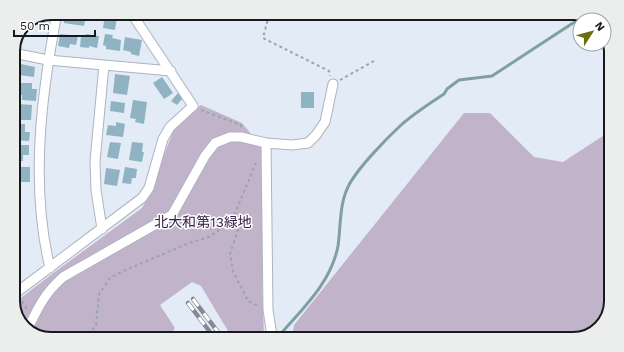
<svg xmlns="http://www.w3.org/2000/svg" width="624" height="352" viewBox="0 0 624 352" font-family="'Work Sans','Noto Sans JP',sans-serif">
	<rect width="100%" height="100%" fill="#e3ebf6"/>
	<path fill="#c1b4ca" d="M201 105 242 123 263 148 265 175 262 280 264 336H231L201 286 192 282 160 305 175 328 172 333 166 335 32 334 13 304 52 274 142 208 154 186 163 157 173 132 185 117Z
		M464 113H490L534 157 563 162 609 132 606 320 592 334 573 339 292 336 294 325Z"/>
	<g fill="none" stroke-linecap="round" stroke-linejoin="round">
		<path stroke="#809fa1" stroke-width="3" d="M279 336C302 309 331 283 338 246 341 225 339 202 350 183 360 166 385 140 400 126 413 114 429 104 444 94L447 89 459 80 492 76 573 23 584 18"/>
	</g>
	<path fill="#8fb3c3" d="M65 13 86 14 84 26 64 23Z
		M105 15 117 17 115 30 103 28Z
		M45 16 44 25 28 23 41 17Z
		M60 34 78 36 76 45 70 44 69 48 58 46Z
		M86 34 99 36 97 48 89 46V48L80 47 81 36H85Z
		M105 34 113 35 112 38 121 40 120 51 106 49V46L103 45Z
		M125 37 142 40 139 56 131 54V52L123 50Z
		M21 64 35 67 34 77 19 75Z
		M115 74 130 76 127 95 113 93Z
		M162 77 173 93 164 99 153 83Z
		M20 83H32V89H37L36 101 22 100V95H20Z
		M301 92H314V108H301Z
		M178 93 183 98 177 105 171 101Z
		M133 100 147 102 144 124 135 122 136 119 130 118Z
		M111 101 125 103 124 113 110 111Z
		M18 104 32 105 31 120H18Z
		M116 122 125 124 123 137 106 135 108 125 116 126Z
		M16 124H25V132H30L29 141 15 140Z
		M110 142 121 143 118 159 107 157Z
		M132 142 143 143 142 152H144L142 162 129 160Z
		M13 145H29V155H23V161H13Z
		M13 167H30V182H13Z
		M125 167 137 169 136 178H132L131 184 122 183Z
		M106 168 120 170 117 186 104 184Z"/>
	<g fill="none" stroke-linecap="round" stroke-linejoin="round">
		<g stroke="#adb4be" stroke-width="11">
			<path id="street" d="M13 53 48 60 171 71
				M266 143 268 310 272 336
				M102 229 96 190 95 161 104 65
				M50 268C30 185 41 96 57 13
				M13 295 142 198 149 188 163 139 170 127 193 106 132 14
				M28 328C39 306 45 293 63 277L172 215 205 156 215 143 230 137H241L266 143 292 145 308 143 316 135 325 122 333 84"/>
		</g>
		<path stroke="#9ca3ab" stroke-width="2" stroke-dasharray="3 3" stroke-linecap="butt" d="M269 15 263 38 329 71 330 76
			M340 80 374 61
			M201 110 241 125V128
			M233 218 238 230 230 254 233 271 248 301 258 306
			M22 301 27 309
			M89 335 96 325 99 294 110 278 121 272 189 243 209 237 222 228 233 218 256 163"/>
		<use href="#street" stroke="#fff" stroke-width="9"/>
		<g stroke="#858a92" stroke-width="4.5">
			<path id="rail" d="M193 299 221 336
				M188 303 213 336"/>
		</g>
		<use href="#rail" stroke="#fff" stroke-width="3" stroke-dasharray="9" stroke-linecap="butt"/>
	</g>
	<g text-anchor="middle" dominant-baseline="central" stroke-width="3" stroke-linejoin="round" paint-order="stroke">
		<g font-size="14" fill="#392047" stroke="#fff">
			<text x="203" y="222">北大和第13緑地</text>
		</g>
	</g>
	<path d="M0 0H624V352H0ZM51 20H573A31 31 0 0 1 604 51V301A31 31 0 0 1 573 332H51A31 31 0 0 1 20 301V51A31 31 0 0 1 51 20Z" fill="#eceded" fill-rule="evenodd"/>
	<path fill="none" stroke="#16191d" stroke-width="2" d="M51 20H573A31 31 0 0 1 604 51V301A31 31 0 0 1 573 332H51A31 31 0 0 1 20 301V51A31 31 0 0 1 51 20Z"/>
	<g transform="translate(592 32) rotate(54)"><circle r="19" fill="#ffffff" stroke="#a2a3a5"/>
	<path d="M0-3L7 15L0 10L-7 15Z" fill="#6a6f14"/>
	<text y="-6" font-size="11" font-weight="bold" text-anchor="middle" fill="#16191d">N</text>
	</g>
	<path d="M14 30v6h81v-6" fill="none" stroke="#16191d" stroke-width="2"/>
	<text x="20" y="30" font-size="12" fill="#16191d" stroke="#ffffff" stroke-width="3" paint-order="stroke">50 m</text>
</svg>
